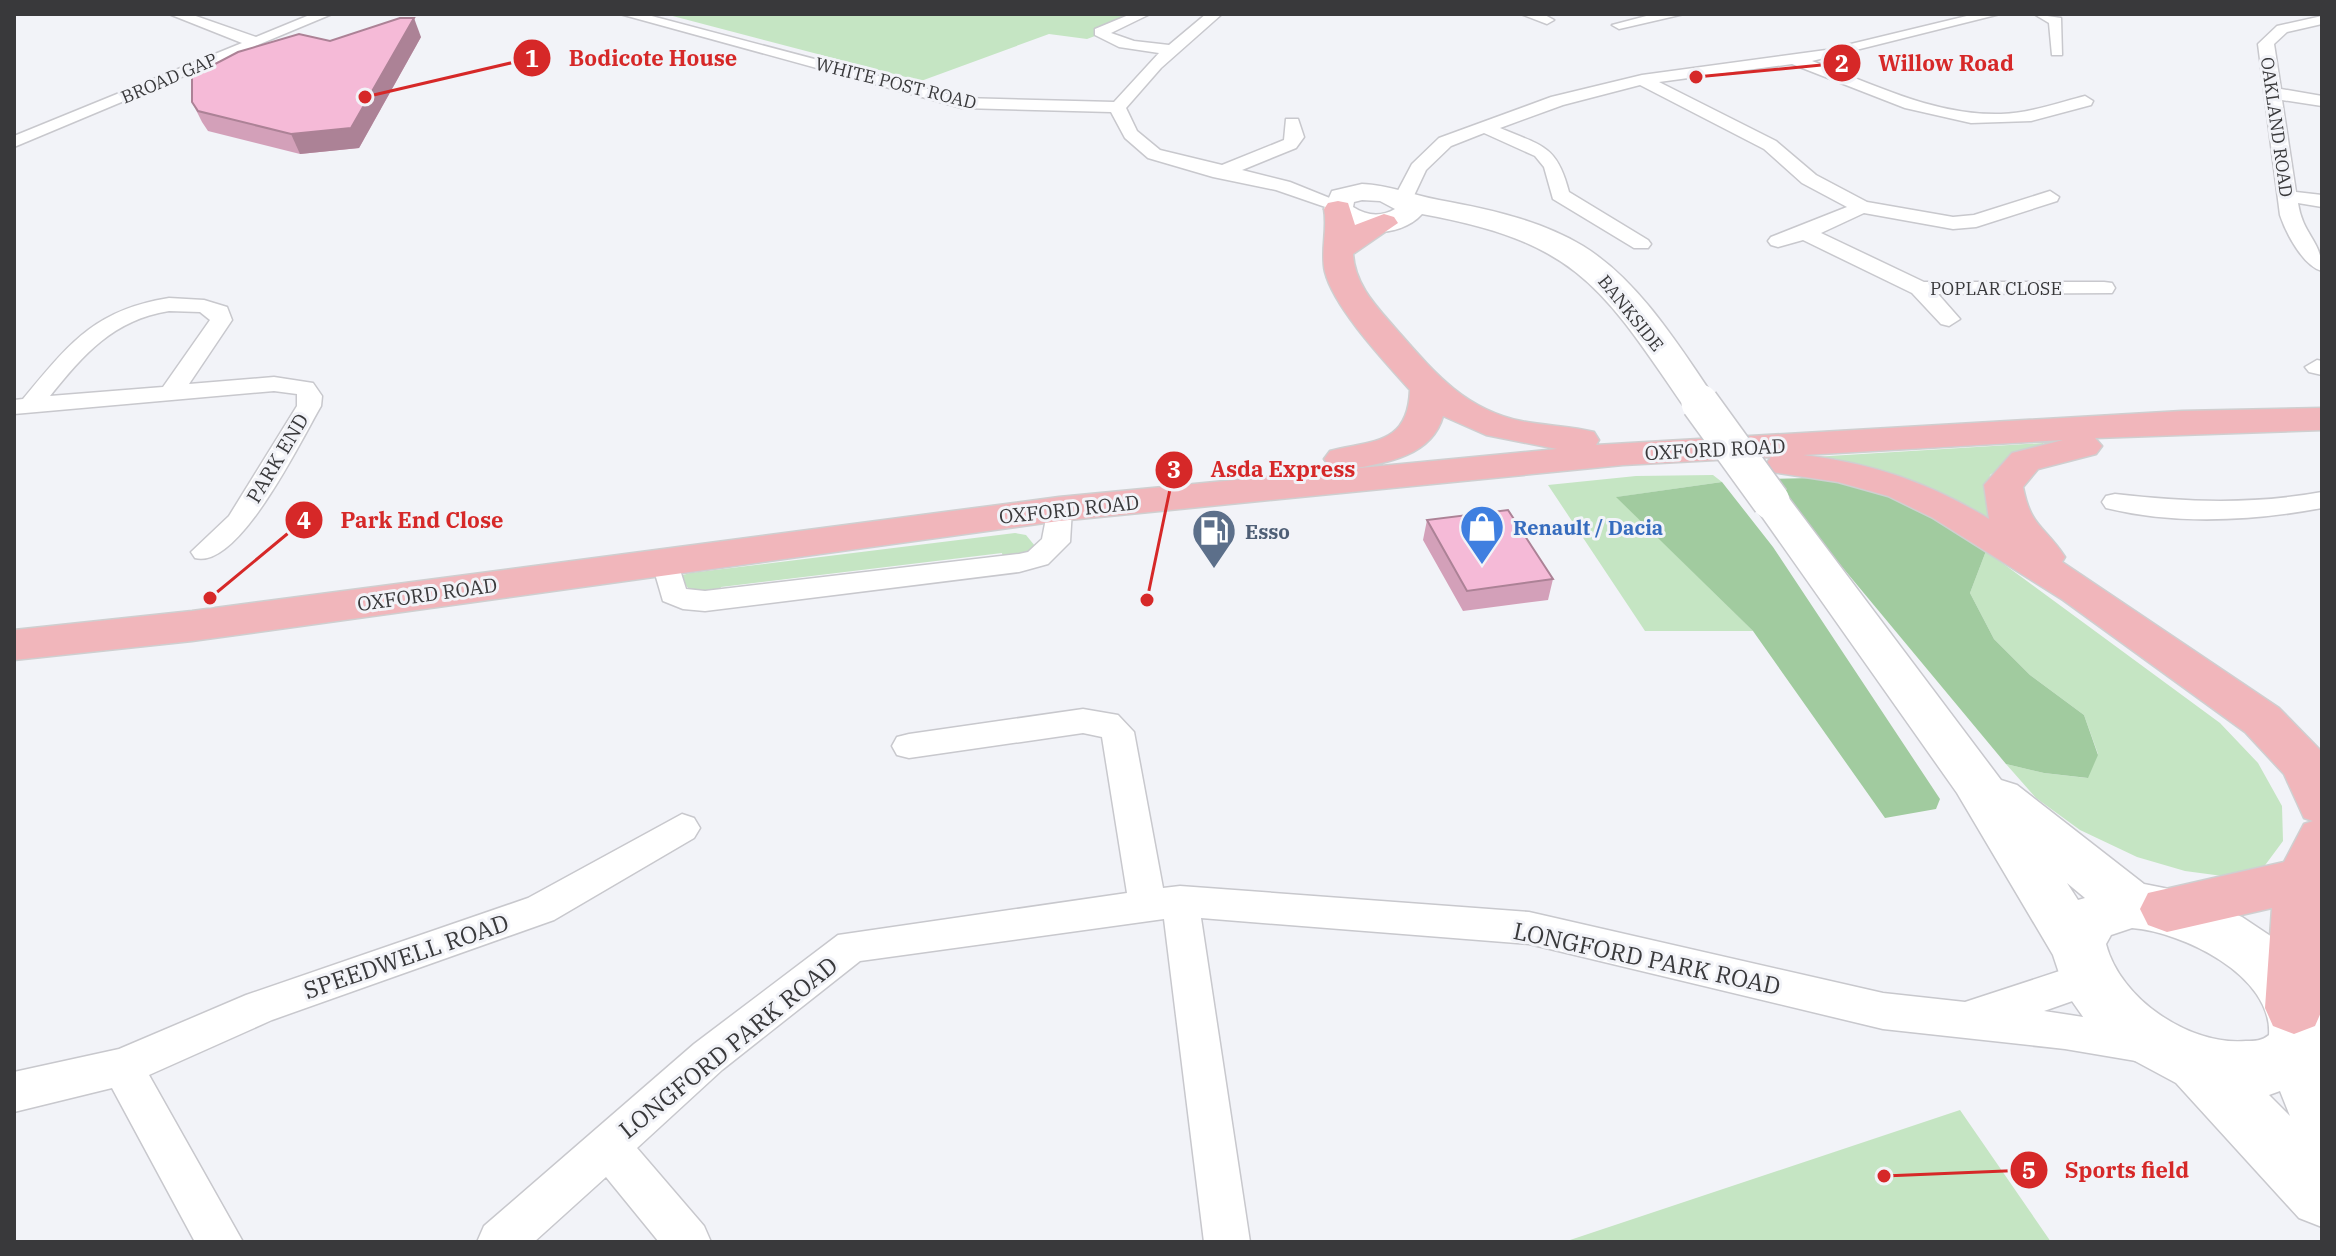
<svg xmlns="http://www.w3.org/2000/svg" width="2336" height="1256" viewBox="0 0 2336 1256" font-family="'IBM Plex Serif',serif">
	<rect width="100%" height="100%" fill="#f2f3f8"/>
	<path fill="#c5e5c3" d="M665 14H1154L1087 39 1049 34 921 81Z
		M2043 443 2047 447 2008 461 1990 475 1987 494 2004 533 1780 459Z
		M1713 475 1722 482 1617 497 1753 631H1645L1548 485 1636 476Z
		M1015 533 1026 535 1035 546 1031 551 1003 559 1002 553 721 587 719 593 691 592 682 580 683 575 690 573Z
		M1986 551 2220 723 2258 763 2282 806 2283 841 2263 868 2230 877 2185 871 2137 857 2080 830 2036 798 2006 764 2044 773 2087 778 2098 754 2084 715 2030 675 1994 639 1970 593Z
		M1960 1110 2051 1242H1564Z"/>
	<path fill="#a1cb9f" d="M1812 478 1861 485 1906 499 1986 551 1970 593 1994 639 2030 675 2084 715 2098 755 2088 778 2044 773 2006 764 1769 479Z
		M1722 482 1773 547 1940 799 1936 809 1885 818 1753 631 1616 497Z"/>
	<g fill="none" stroke-linecap="round" stroke-linejoin="round">
		<g stroke="#c8c8cd" stroke-width="3">
			<path id="street" d="M169 14H190L256 37 312 14H332L14 147V136L242 43Z
				M620 14H644L962 98 1114 102 1159 53 1119 47 1095 35V29L1131 14H1150L1111 33 1134 41 1169 45 1206 14H1222L1161 68 1126 108 1137 131 1160 150 1222 165 1284 140 1286 119H1298L1304 137 1296 148 1242 170 1290 182 1347 205 1337 211 1276 190 1213 177 1148 158 1125 138 1111 112 962 108Z
				M1521 14H1543L1554 20 1547 24Z
				M1654 14H1684L1619 29 1612 25Z
				M1975 14H2000L1812 61C1873 84 1935 116 2001 114 2031 113 2057 103 2085 96L2093 101 2091 105 2031 121 1971 123 1905 108 1792 64 1659 82 1776 141 1816 175 1867 202 1953 217 1974 215 2050 191 2059 197 2057 201 1976 227 1953 229 1864 213 1821 233 1924 282H2104L2112 283 2115 288 2112 293 1938 294 1960 319 1949 326 1941 324 1912 293 1803 240 1778 247 1771 245 1768 241 1771 237 1847 207 1802 183 1764 149 1640 85 1563 105 1500 128C1542 146 1557 145 1569 192L1648 240 1651 244 1648 248H1634L1553 199 1544 167 1535 156 1484 133 1451 146 1426 170 1410 204H1396L1393 200 1412 164 1439 138 1551 97 1642 75 1826 50Z
				M2034 14 2061 18 2062 55H2052L2049 23Z
				M2322 16V24L2287 32 2274 44 2281 89 2322 96V106L2282 100 2296 192 2322 195V207L2298 203C2303 236 2322 240 2322 271 2303 266 2286 233 2280 215L2258 44 2277 26Z
				M169 298 204 300 227 307 232 320 189 384 274 377 313 383 322 396 321 406C301 440 239 570 195 558L191 552 229 516 297 406V394L274 391 14 414V400L23 399C69 344 94 310 169 298ZM169 311 200 312 210 320 163 387 50 396C84 354 113 320 169 311Z
				M2317 360 2322 361V375L2309 372 2305 367Z
				M2322 492V508C2253 521 2175 525 2106 508L2102 502 2106 496 2115 494C2185 502 2252 505 2322 492Z
				M1059 501 1069 503 1072 509 1070 542 1048 564 1019 572 705 611 683 609 663 601 651 560 655 554H675L686 589 705 591 1019 554 1028 552 1042 539 1049 503Z
				M1083 709 1118 715 1134 732 1163 888 1180 886 1529 912 1883 993 1965 1002 2087 962 2101 967 2106 979 2101 991 2044 1011 2142 1026 2156 1031 2162 1044 2156 1057 2142 1062 2065 1049 1883 1029 1529 944 1201 918 1250 1242H1204L1164 919 860 961 722 1070 637 1148 704 1226 711 1242H659L606 1177 534 1242H477L484 1226 694 1044 838 935 1127 893 1102 737 1083 733 909 758 897 755 892 746 897 737 909 734Z
				M682 814 694 818 700 828 694 838 554 920 272 1020 149 1075 243 1242H195L112 1088 14 1112V1072L119 1049 246 995 528 898Z"/>
		</g>
		<g stroke="#c8c8cd" stroke-width="3">
			<path id="secondary" d="M1362 184C1389 185 1412 195 1439 200 1488 209 1540 220 1583 246 1640 281 1681 349 1718 403L1713 411 1700 414 1687 411C1602 287 1578 242 1422 214 1399 240 1344 238 1324 209L1332 191ZM1362 200 1380 201 1395 209C1381 217 1367 216 1353 207L1354 202Z
				M1771 489 1785 493 2001 780 2017 785 2144 884 2179 891 2242 917 2278 941 2303 968 2322 1004V1227L2299 1218 2176 1083 2122 1054 2088 1024 2065 991 2053 955 1957 793 1751 501 1757 493ZM2067 883 2085 898 2078 900ZM2132 928C2182 932 2273 975 2269 1035 2262 1041 2255 1041 2246 1041 2190 1046 2120 999 2106 944L2111 935ZM2280 1091 2290 1116 2269 1095Z"/>
		</g>
		<g stroke="#cfcfd0" stroke-width="3">
			<path id="primary" d="M1338 201 1348 203 1355 225 1384 214 1394 217 1398 223 1353 254C1355 285 1376 306 1395 328 1432 370 1463 409 1521 421 1545 426 1570 426 1594 432L1599 440 1596 445 2182 411 2322 408V430L2095 438 2102 446 2096 454 2038 469 2023 487C2031 528 2044 525 2065 557L2062 562 2279 708 2322 752V1010L2315 1026 2294 1034 2273 1026 2265 1008 2272 908 2167 932 2148 925 2140 909 2148 893 2284 862 2304 824 2313 821 2304 818 2284 774 2245 732 2063 600 1933 518 1888 496 1838 482 1772 472 1766 464 1771 457 1623 465 1059 521 192 641 14 660V630L192 611 1059 497 1341 470 1330 467 1324 459 1330 451C1373 440 1408 445 1410 390 1385 362 1334 308 1325 272 1320 251 1328 230 1324 209L1328 203ZM1443 416 1486 435 1557 449 1350 469C1386 463 1432 456 1443 416ZM2063 440 2012 453 1984 485 1989 519C1930 483 1871 463 1803 455Z"/>
		</g>
		<use href="#street" fill="#fff" fill-rule="evenodd"/>
		<use href="#secondary" fill="#fff" fill-rule="evenodd"/>
		<use href="#primary" fill="#f1b6bb" fill-rule="evenodd"/>
		<g stroke="#c8c8cd" stroke-width="40" stroke-linecap="butt">
			<path id="secondary-bridge" d="M1700 403 1771 501"/>
		</g>
		<use href="#secondary-bridge" stroke="#fff" stroke-width="37"/>
	</g>
	<path fill="#d3a0b9" d="M421 37 359 148 300 154 208 131 202 122 192 102 330 41Z
		M1427 520 1553 579 1548 600 1463 611 1423 540Z"/>
	<path fill="#ac8296" d="M414 18 421 37 359 148 300 154 291 134Z"/>
	<path fill="#f5bad7" stroke="#ac8296" stroke-width="2" d="M400 18H414L351 128 291 134 198 111 192 102V76L238 52 299 34 330 41Z
		M1508 510 1553 579 1467 591 1427 520Z"/>
	<defs>
		<g id="shop-pin" transform="scale(2.3)"><path d="M0 17L-7.5 6A9.5 9.5 0 1 1 7.5 6Z" fill="#3f7fe0" stroke="#f2f3f8"/><path d="M-5-2.5h2.3a2.7 3.5 0 0 1 5.4 0H5L5.5 6h-11ZM-1.5-2.5h3a1.5 2.3 0 0 0-3 0Z" fill="#fff"/></g>
		<g id="fuel-pin" transform="scale(2.3)"><path d="M0 17L-7.5 6A9.5 9.5 0 1 1 7.5 6Z" fill="#5c6f8a" stroke="#f2f3f8"/><path d="M-5.5-6h7V0h2V4h1.3V-2.5L3-4.5l.8-.8L6-3V5H2.5V1h-1V6h-7ZM-4.2-4.7v3.2H.2V-4.7Z" fill="#fff"/></g>
	</defs>
	<g fill-rule="evenodd">
		<use href="#shop-pin" x="1482" y="527"/>
		<use href="#fuel-pin" x="1214" y="531"/>
	</g>
	<g text-anchor="middle" dominant-baseline="central" stroke-width="6" stroke-linejoin="round" paint-order="stroke">
		<g font-size="18" fill="#39393b" stroke="#f2f3f8">
			<text transform="translate(169 78) rotate(-23)">BROAD GAP</text>
			<text transform="translate(896 83) rotate(14)">WHITE POST ROAD</text>
			<text transform="translate(2277 127) rotate(82)">OAKLAND ROAD</text>
			<text x="1996" y="288">POPLAR CLOSE</text>
			<text transform="translate(1631 313) rotate(51)">BANKSIDE</text>
		</g>
		<g font-size="20" fill="#39393b" stroke="#f2f3f8">
			<text transform="translate(1715 449) rotate(-3)">OXFORD ROAD</text>
			<text transform="translate(277 458) rotate(-59)">PARK END</text>
			<text transform="translate(1069 509) rotate(-6)">OXFORD ROAD</text>
			<text transform="translate(427 594) rotate(-8)">OXFORD ROAD</text>
		</g>
		<g font-size="20" font-weight="bold" fill="#366cbe" stroke="#f2f3f8" text-anchor="start">
			<text x="1513" y="527">Renault / Dacia</text>
		</g>
		<g font-size="20" font-weight="bold" fill="#4e5e75" stroke="#f2f3f8" text-anchor="start">
			<text x="1245" y="531">Esso</text>
		</g>
		<g font-size="24" fill="#39393b" stroke="#f2f3f8">
			<text transform="translate(406 956) rotate(-19)">SPEEDWELL ROAD</text>
			<text transform="translate(1647 958) rotate(12)">LONGFORD PARK ROAD</text>
			<text transform="translate(728 1047) rotate(-39)">LONGFORD PARK ROAD</text>
		</g>
	</g>
	<path fill="none" stroke="#d62828" stroke-width="3" d="M365 97L532 58M1696 77L1842 63M1147 600L1174 470M210 598L304 520M1884 1176L2029 1170"/>
	<g fill="#d62828" stroke="#f2f3f8" stroke-width="3">
		<circle cx="365" cy="97" r="8"/>
		<circle cx="1696" cy="77" r="8"/>
		<circle cx="1147" cy="600" r="8"/>
		<circle cx="210" cy="598" r="8"/>
		<circle cx="1884" cy="1176" r="8"/>
		<circle cx="532" cy="58" r="20"/>
		<circle cx="1842" cy="63" r="20"/>
		<circle cx="1174" cy="470" r="20"/>
		<circle cx="304" cy="520" r="20"/>
		<circle cx="2029" cy="1170" r="20"/>
	</g>
	<g font-size="24" text-anchor="middle" font-weight="bold" fill="#fff">
		<text x="532" y="67">1</text>
		<text x="1842" y="72">2</text>
		<text x="1174" y="478">3</text>
		<text x="304" y="529">4</text>
		<text x="2029" y="1179">5</text>
	</g>
	<g font-size="22" text-anchor="middle" font-weight="bold" fill="#d62828" stroke="#f2f3f8" stroke-width="6" stroke-linejoin="round" paint-order="stroke">
		<text x="653" y="66">Bodicote House</text>
		<text x="1946" y="71">Willow Road</text>
		<text x="1283" y="477">Asda Express</text>
		<text x="422" y="528">Park End Close</text>
		<text x="2127" y="1178">Sports field</text>
	</g>
	<rect width="2336" height="1256" fill="none" stroke="#39393b" stroke-width="32"/>
</svg>
